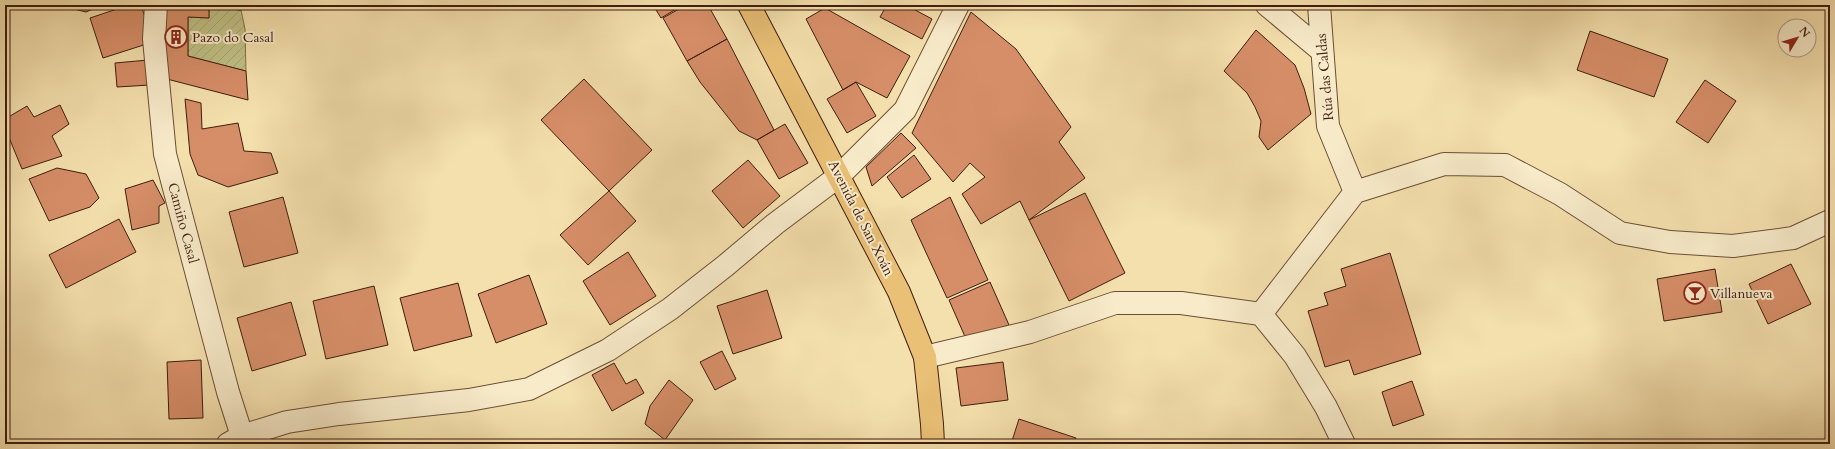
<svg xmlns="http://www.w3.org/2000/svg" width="1835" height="449" viewBox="0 0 1835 449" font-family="Cardo,serif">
	<defs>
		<pattern id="garden-furrows" width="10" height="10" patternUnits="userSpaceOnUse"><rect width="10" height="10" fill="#c0c186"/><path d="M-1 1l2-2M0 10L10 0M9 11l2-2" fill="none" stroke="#a6a572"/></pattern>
	</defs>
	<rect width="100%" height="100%" fill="#f4e0ad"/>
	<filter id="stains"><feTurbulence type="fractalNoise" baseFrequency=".005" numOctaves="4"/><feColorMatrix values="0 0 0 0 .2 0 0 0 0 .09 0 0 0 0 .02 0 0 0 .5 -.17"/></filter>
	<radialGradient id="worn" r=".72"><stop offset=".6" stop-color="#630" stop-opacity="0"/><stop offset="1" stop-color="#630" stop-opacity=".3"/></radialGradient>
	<path fill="url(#garden-furrows)" stroke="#806f4a" d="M209 7 241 10 245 29 246 71 188 56V17L209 18Z"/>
	<path fill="#d68e68" stroke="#3f1d0f" d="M58 5H102L86 12Z
		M129 5H141L153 42 103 58 90 18Z
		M166 5H242L241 10 209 7V18L188 17V56L246 71 248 100 163 78Z
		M653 5H683L661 18Z
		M686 5H708L727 39 687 61 663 18Z
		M887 5H906L932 19 922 39 880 17Z
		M825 8 910 56 887 98 856 82 843 90 806 19Z
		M971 12 1016 49 1071 127 1059 142 1085 178 1029 220 1020 201 981 224 962 194 985 177 970 163 953 182 912 133Z
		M1256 30 1295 65 1304 88 1311 114 1268 150 1259 137 1261 121 1255 107 1247 93 1224 71Z
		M1590 31 1668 59 1654 97 1577 70Z
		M727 39 774 130 757 140 739 131 700 82 687 61Z
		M148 60 150 85 117 87 115 63Z
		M584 79 652 150 609 191 541 120Z
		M1705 80 1736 101 1708 143 1676 122Z
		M856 82 876 116 847 133 827 99Z
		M185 99 201 103 202 129 238 123 244 151 271 153 278 173 228 187 198 175 190 154Z
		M60 105 69 124 52 136 62 156 22 169 5 128V119L27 106 34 117Z
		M785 124 808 163 779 179 757 140Z
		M901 133 916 148 872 186 866 167Z
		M914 155 931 179 902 198 887 177Z
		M748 160 780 196 743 228 712 191Z
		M57 168 86 174 99 198 90 207 49 221 29 179Z
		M153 180 165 203 159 206V223L132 230 125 189Z
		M609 191 636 221 588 265 560 235Z
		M1085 193 1125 273 1069 301 1029 220Z
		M283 197 298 253 244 267 229 212Z
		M950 197 988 280 947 298 911 220Z
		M119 219 136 252 66 288 49 255Z
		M628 252 656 296 610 325 583 281Z
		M1390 253 1421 354 1354 375 1349 360 1325 367 1308 311 1328 305 1324 293 1346 286 1341 269Z
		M1791 264 1811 304 1768 324 1749 284Z
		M1715 269 1722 312 1664 321 1657 279Z
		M529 275 547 324 496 343 478 294Z
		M990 282 1009 325 966 339 949 300Z
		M458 283 472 336 414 351 400 298Z
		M374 286 388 345 326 359 313 301Z
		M767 290 782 338 733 354 717 306Z
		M291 302 306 355 252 371 237 318Z
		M722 351 736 379 715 390 700 362Z
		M201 360 203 418 169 419 167 362Z
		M1003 362 1008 400 961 406 956 368Z
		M614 363 626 384 636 379 644 393 612 411 592 375Z
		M669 380 693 400 665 440 645 424 650 406Z
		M1412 381 1424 415 1393 426 1382 392Z
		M1019 419 1076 438 1074 444H1011Z"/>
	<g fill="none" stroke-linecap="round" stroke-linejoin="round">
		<g stroke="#6c4e36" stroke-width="24">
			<path id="minor" d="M156 5 154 39 165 154 228 392 242 436
				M1267 5 1322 51
				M1319 5 1328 126 1355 192
				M1261 314 1295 356 1326 407 1344 444
				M925 357 1030 332 1115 303H1181L1261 314 1355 192 1444 164 1505 165 1560 194 1620 233 1670 242 1733 246 1793 238 1830 221
				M228 444 242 436 287 422 339 414 469 400 529 389 608 350 670 309 725 266 775 224 839 176 905 110 958 5"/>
		</g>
		<g stroke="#3f1d0f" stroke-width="24">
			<path id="major" d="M749 5 899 292 925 357 932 424 933 444"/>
		</g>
		<use href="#minor" stroke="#f8ebca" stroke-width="22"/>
		<use href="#major" stroke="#eac076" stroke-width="22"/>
	</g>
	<defs>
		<g id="building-ring" transform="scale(1.15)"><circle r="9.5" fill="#f8ebca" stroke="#8f2418" stroke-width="1.5"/><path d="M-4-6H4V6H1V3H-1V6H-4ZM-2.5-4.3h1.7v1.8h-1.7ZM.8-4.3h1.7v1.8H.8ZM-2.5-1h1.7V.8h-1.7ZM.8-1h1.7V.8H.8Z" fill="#8f2418"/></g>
		<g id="bar-ring" transform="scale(1.15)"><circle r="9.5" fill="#f8ebca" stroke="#8f2418" stroke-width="1.5"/><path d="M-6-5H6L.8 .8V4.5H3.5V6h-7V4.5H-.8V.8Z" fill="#8f2418"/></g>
	</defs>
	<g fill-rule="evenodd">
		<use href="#building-ring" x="176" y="37"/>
		<use href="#bar-ring" x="1695" y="293"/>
	</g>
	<g text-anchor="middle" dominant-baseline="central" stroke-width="4" stroke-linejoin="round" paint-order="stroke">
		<g font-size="14" fill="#3f1d0f" stroke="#f8ebca" text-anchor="start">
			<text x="192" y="37">Pazo do Casal</text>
			<text x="1710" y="293">Villanueva</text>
		</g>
		<g font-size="14" fill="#3f1d0f" stroke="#f8ebca">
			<text transform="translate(1325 77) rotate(-95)">Rúa das Caldas</text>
			<text transform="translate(861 218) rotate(63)">Avenida de San Xoán</text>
			<text transform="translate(183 223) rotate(75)">Camiño Casal</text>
		</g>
	</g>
	<rect width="1835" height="449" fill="none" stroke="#f4e0ad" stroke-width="20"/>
	<rect x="6" y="6" width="1823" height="437" fill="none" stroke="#3f1d0f" stroke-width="2"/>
	<rect x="10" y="10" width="1815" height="429" fill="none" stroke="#3f1d0f"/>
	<g transform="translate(1797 38) rotate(52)"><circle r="19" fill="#f8ebca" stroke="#ae997f"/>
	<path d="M0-3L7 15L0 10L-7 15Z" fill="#8f2418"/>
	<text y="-6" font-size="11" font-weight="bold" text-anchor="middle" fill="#3f1d0f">N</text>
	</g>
	<rect width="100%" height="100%" filter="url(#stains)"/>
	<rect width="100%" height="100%" fill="url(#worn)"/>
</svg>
